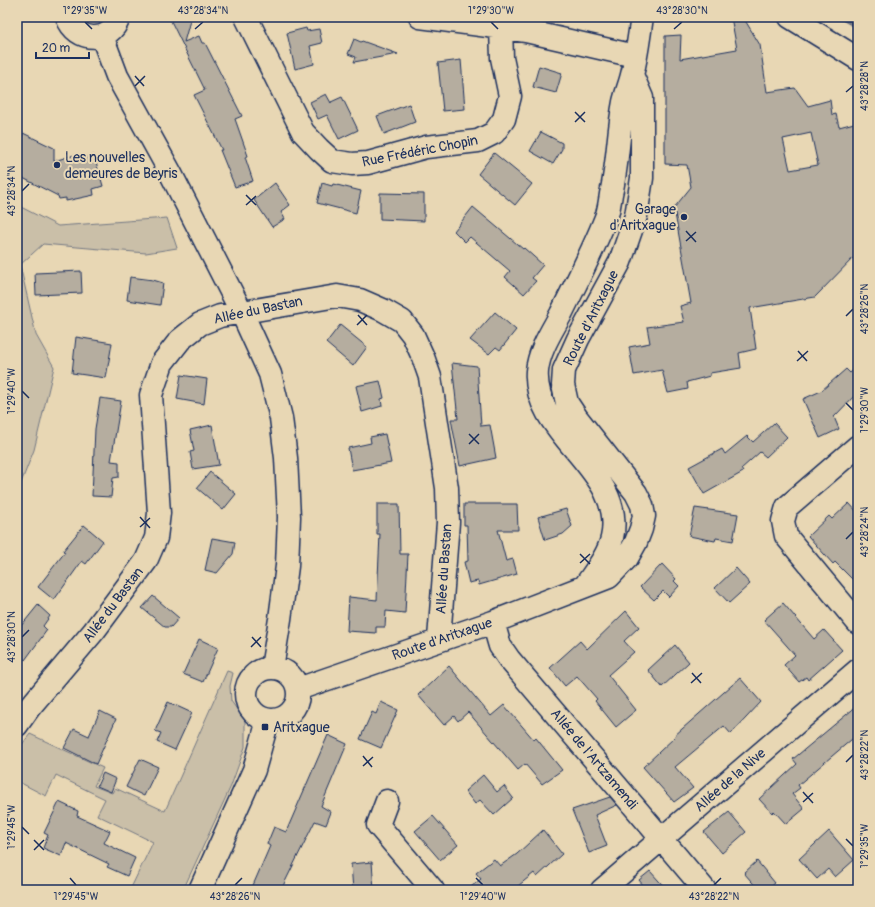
<svg xmlns="http://www.w3.org/2000/svg" width="875" height="907" viewBox="0 0 875 907" font-family="Pangolin,sans-serif">
	<rect width="100%" height="100%" fill="#e8d7b4"/>
	<filter id="ink" filterUnits="userSpaceOnUse"><feTurbulence type="fractalNoise" baseFrequency=".025" numOctaves="2"/><feDisplacementMap in="SourceGraphic" scale="8" xChannelSelector="R" yChannelSelector="G"/><feConvolveMatrix kernelMatrix="1 2 1 2 8 2 1 2 1" color-interpolation-filters="sRGB"/></filter>
	<g filter="url(#ink)">
		<path fill="#cabfa8" stroke="#727783" d="M17 205 58 226 167 218 177 248 146 253 43 244 20 265 36 335 54 367 34 450 17 493Z
			M227 671 233 673 230 686 231 701 245 721V747L231 786 183 890H130L153 842 97 815 105 799 56 775 46 796 17 781V751L30 734 103 768 94 786 112 793 115 788 165 811Z"/>
		<g fill="none" stroke-linecap="round" stroke-linejoin="round">
			<path stroke="#6a707f" stroke-width="5.5" d="M841 17 858 26"/>
		</g>
		<path fill="#b5ad9f" stroke="#1b2f5e" fill-rule="evenodd" d="M169 17H191L184 42 199 36 202 43H205L242 116 235 119 248 156 245 157 253 181 235 187 220 150H222L194 95 205 90Z
			M731 17H743L760 45 767 92 795 88 808 106 830 100 832 115 836 114 839 127 858 122V148L854 149 858 175V253L815 297 750 308 756 349 739 353 741 368 710 373V376L687 382 688 389 668 393 662 370 634 375 629 347 650 343 647 327 684 322 680 306 691 303 674 208 691 187 687 165 665 164V36L681 35 680 59 737 49ZM811 133 818 165 790 170 783 139Z
			M306 28 307 31 319 29 322 43 310 46 314 64 295 69 287 33Z
			M354 39 361 42 362 41 398 54 354 62 356 57 348 54Z
			M461 60 465 109 443 111 438 63Z
			M539 66 562 73 556 93 533 87Z
			M326 94 331 103V102L342 97 358 130 339 139 327 115 318 119 310 102Z
			M409 104 415 122 384 134 377 116Z
			M541 132 562 143V149L553 164 530 151Z
			M23 133 54 148V161L78 154 80 159 94 155 103 186 93 189 94 195 66 201V198L59 199 58 196 17 175V134L22 137Z
			M494 153 532 184 515 205 478 174Z
			M275 183 290 205 281 212 285 219 272 227 254 200Z
			M322 183 332 186 333 184 361 191 356 213 317 203Z
			M380 193 424 194V221L380 219Z
			M473 207 523 249 524 248 543 265 532 278 536 281 524 294 505 277 510 271 470 237 465 242 454 231Z
			M81 271 82 293 36 295 35 273Z
			M130 277 153 280 163 283 160 305 127 300Z
			M495 312 516 330 500 350 496 347 489 354 470 340Z
			M340 325 367 347 353 366 326 343Z
			M76 337 112 343 106 378 72 373Z
			M452 363 477 366 481 426 490 425 496 458 460 466 451 419H458Z
			M858 366V392L834 417 839 429 820 438 803 399 821 391 846 369 850 373Z
			M181 375 207 379 204 404 177 399Z
			M380 381 384 398 381 399 382 406 362 412 356 386Z
			M100 398 121 401 111 461 119 462V477L113 478 111 497 92 496 95 429Z
			M774 423 787 437 766 457 760 452 741 469 743 472 704 494 689 467 722 449 725 454 747 436 753 442Z
			M212 425 219 465 193 469 190 452 194 451 190 430Z
			M385 434 391 463 352 470 348 448 371 443 370 437Z
			M210 472 236 494 223 510 197 488Z
			M849 503 858 513V585L835 562 833 564 808 536 829 516 832 519Z
			M377 504H399L400 554H408L405 613 386 611 385 627H376V633L347 631 349 597 377 600 380 534H377Z
			M464 504H517L518 530H498L506 561 513 559 517 574 479 585 478 581 469 583 464 562 468 561 467 525H464Z
			M695 508 738 514 733 541 716 538 715 541 689 536Z
			M566 509 572 526 563 534 545 540 538 517Z
			M84 525 103 541 86 564 82 561 54 600 38 587 65 552 63 551Z
			M212 538 235 542 233 554 217 573 205 570Z
			M662 564 676 579 674 581 679 586 669 597 663 591 654 600 640 587Z
			M736 568 750 584 729 603 715 588Z
			M153 596 179 618 171 627H165L142 608Z
			M783 603 814 639 824 630 842 650 808 680 806 677 799 682 784 665 795 655 764 620Z
			M38 605 50 616 43 626 47 630 25 660 17 653V631Z
			M626 611 639 627 624 641 634 652 608 675 636 710 616 727 595 701 597 699 577 676 565 686 550 668 580 641 587 649Z
			M199 639 218 648 203 682 183 674Z
			M675 645 689 662 662 687 648 670Z
			M449 666 491 716 504 705 534 740 536 738 562 770 542 784 525 764 518 770 468 712 458 721 454 716 444 725 418 695Z
			M740 678 761 702 731 734 724 726 675 767 693 788 674 802 643 767 675 737 674 736Z
			M168 702 192 713 175 750 157 742 161 733 155 731Z
			M381 702 398 710 381 748 360 739 372 712 376 714Z
			M858 705V734L798 785 800 788 792 794 804 809 786 824 774 811 772 813 759 799 797 764 793 759Z
			M100 711 116 719 96 764 64 748 74 729 89 736Z
			M328 735 347 744 321 806 331 812 326 825 315 821 281 890H251L270 846 267 844 274 827 286 832Z
			M140 759 158 767 144 796 126 787Z
			M103 773 116 779 111 792 97 786Z
			M483 775 497 792 504 786 513 798 494 815 480 800 475 804 465 791Z
			M610 797 617 805 595 815 607 846 589 853 572 810Z
			M59 802 78 811 77 816 110 831 104 843 135 858 127 876 107 867 109 864 66 843 61 856 43 848 48 835 44 833Z
			M729 812 746 832 722 853 704 832Z
			M433 816 458 845 440 860 415 831Z
			M543 830 562 854 537 877 534 873 513 890H467L481 879 476 873 494 859 500 866 517 854Z
			M829 831 854 860 835 877 828 869 817 879 799 859Z
			M757 861 775 883 767 890H759L744 873Z
			M372 862 374 890H353L351 864Z
			M650 871 667 890H647L639 880Z"/>
		<g fill="none" stroke-linecap="round" stroke-linejoin="round">
			<g stroke="#1b2f5e" stroke-width="25">
				<path id="minor" d="M67 17C76 43 111 44 119 17
					M246 17 303 132 319 149 332 161 352 164 368 163 426 147 478 141 494 133 504 119 510 96 502 58 501 28
					M420 17 526 31 635 56
					M790 17 858 59
					M102 36 117 76 170 172 242 313 270 374 281 418 286 458 289 517 287 566 280 619 272 668
					M858 446 787 507 783 521 786 536 858 623
					M585 586C595 571 608 556 612 538 627 471 532 435 537 371 539 350 552 331 561 314 577 281 594 249 607 215 609 208 610 201 611 194 618 164 618 132 624 102 626 93 630 84 632 75 637 56 639 36 642 17
					M493 622 500 646 509 659 705 890
					M246 694a26 26 0 1 1 52 0a26 26 0 1 1-52 0Z
					M298 689 493 622 609 577 627 558 636 542 641 529 644 516 642 505 636 493 577 418 567 403 563 385 564 370 578 339 620 262 636 216 642 178V98L632 75
					M17 725 29 708 94 631 146 561 156 538 159 513 151 395 162 363 180 340 200 324 220 316 337 296 360 300 383 310 402 321 413 335 423 357 430 377 447 488 448 522 439 639
					M387 801 378 825 433 890
					M200 890 254 770 268 720
					M602 890 858 670"/>
			</g>
			<use href="#minor" stroke="#e8d7b4" stroke-width="22"/>
		</g>
	</g>
	<path fill="none" stroke="#1b2f5e" stroke-width="1.5" d="M85 22 92 29M491 22 498 29M195 29 203 22M674 29 682 22M135 76 144 86M135 86 145 76M846 92 853 86M575 112 585 122M575 122 585 112M22 191 29 184M246 195 256 205M246 205 256 196M686 231 696 242M686 241 696 232M358 315 367 325M846 316 853 309M357 325 367 315M798 351 807 361M797 361 808 351M22 391 29 398M846 403 853 410M469 434 479 444M469 444 479 434M140 517 150 528M140 527 150 518M846 539 853 532M580 554 590 564M580 563 590 554M22 637 29 630M252 637 261 647M251 647 261 637M692 673 701 683M691 683 702 673M363 756 372 767M846 762 853 755M363 766 373 757M803 792 813 803M803 802 813 793M22 827 29 834M846 839 853 846M34 840 44 850M34 850 44 840M70 878 76 885M476 878 483 885M235 885 242 878M714 885 721 878"/>
	<g fill="#1b2f5e" stroke="#e8d7b4" stroke-width="1.5">
		<circle cx="57" cy="165" r="4"/>
		<circle cx="684" cy="217" r="4"/>
		<rect x="261" y="723" width="8" height="8" rx="2"/>
	</g>
	<g text-anchor="middle" dominant-baseline="central" stroke-width="4" stroke-linejoin="round" paint-order="stroke">
		<g font-size="14" fill="#1b2f5e" stroke="#e8d7b4">
			<text transform="translate(420 151) rotate(-11)">Rue Frédéric Chopin</text>
			<text transform="translate(258 310) rotate(-12)">Allée du Bastan</text>
			<text transform="translate(591 318) rotate(-63)">Route d'Aritxague</text>
			<text transform="translate(444 569) rotate(-86)">Allée du Bastan</text>
			<text transform="translate(113 605) rotate(-53)">Allée du Bastan</text>
			<text transform="translate(442 639) rotate(-19)">Route d'Aritxague</text>
			<text transform="translate(594 759) rotate(50)">Allée de l'Artzamendi</text>
			<text transform="translate(730 780) rotate(-41)">Allée de la Nive</text>
		</g>
		<g font-size="14" fill="#1b2f5e" stroke="#e8d7b4" text-anchor="start">
			<text x="65" y="157">Les nouvelles<tspan x="65" dy="16">demeures de Beyris</tspan></text>
			<text x="676" y="209" text-anchor="end">Garage<tspan x="676" dy="16">d'Aritxague</tspan></text>
			<text x="273" y="727">Aritxague</text>
		</g>
	</g>
	<rect width="875" height="907" fill="none" stroke="#e8d7b4" stroke-width="44"/>
	<path d="M36 52v6h53v-6" fill="none" stroke="#1b2f5e" stroke-width="2"/>
	<text x="42" y="52" font-size="12" fill="#1b2f5e" stroke="#e8d7b4" stroke-width="3" paint-order="stroke">20 m</text>
	<rect x="22" y="22" width="831" height="863" fill="none" stroke="#1b2f5e" stroke-width="1.5"/>
	<g font-size="10" text-anchor="middle" fill="#1b2f5e">
		<text x="85" y="14">1°29'35"W</text>
		<text x="203" y="14">43°28'34"N</text>
		<text x="491" y="14">1°29'30"W</text>
		<text x="682" y="14">43°28'30"N</text>
		<text transform="translate(864 86) rotate(-90)" y="4">43°28'28"N</text>
		<text transform="translate(11 191) rotate(-90)" y="4">43°28'34"N</text>
		<text transform="translate(864 309) rotate(-90)" y="4">43°28'26"N</text>
		<text transform="translate(11 391) rotate(-90)" y="4">1°29'40"W</text>
		<text transform="translate(864 410) rotate(-90)" y="4">1°29'30"W</text>
		<text transform="translate(864 532) rotate(-90)" y="4">43°28'24"N</text>
		<text transform="translate(11 637) rotate(-90)" y="4">43°28'30"N</text>
		<text transform="translate(864 755) rotate(-90)" y="4">43°28'22"N</text>
		<text transform="translate(11 827) rotate(-90)" y="4">1°29'45"W</text>
		<text transform="translate(864 846) rotate(-90)" y="4">1°29'35"W</text>
		<text x="76" y="900">1°29'45"W</text>
		<text x="235" y="900">43°28'26"N</text>
		<text x="483" y="900">1°29'40"W</text>
		<text x="714" y="900">43°28'22"N</text>
	</g>
</svg>
